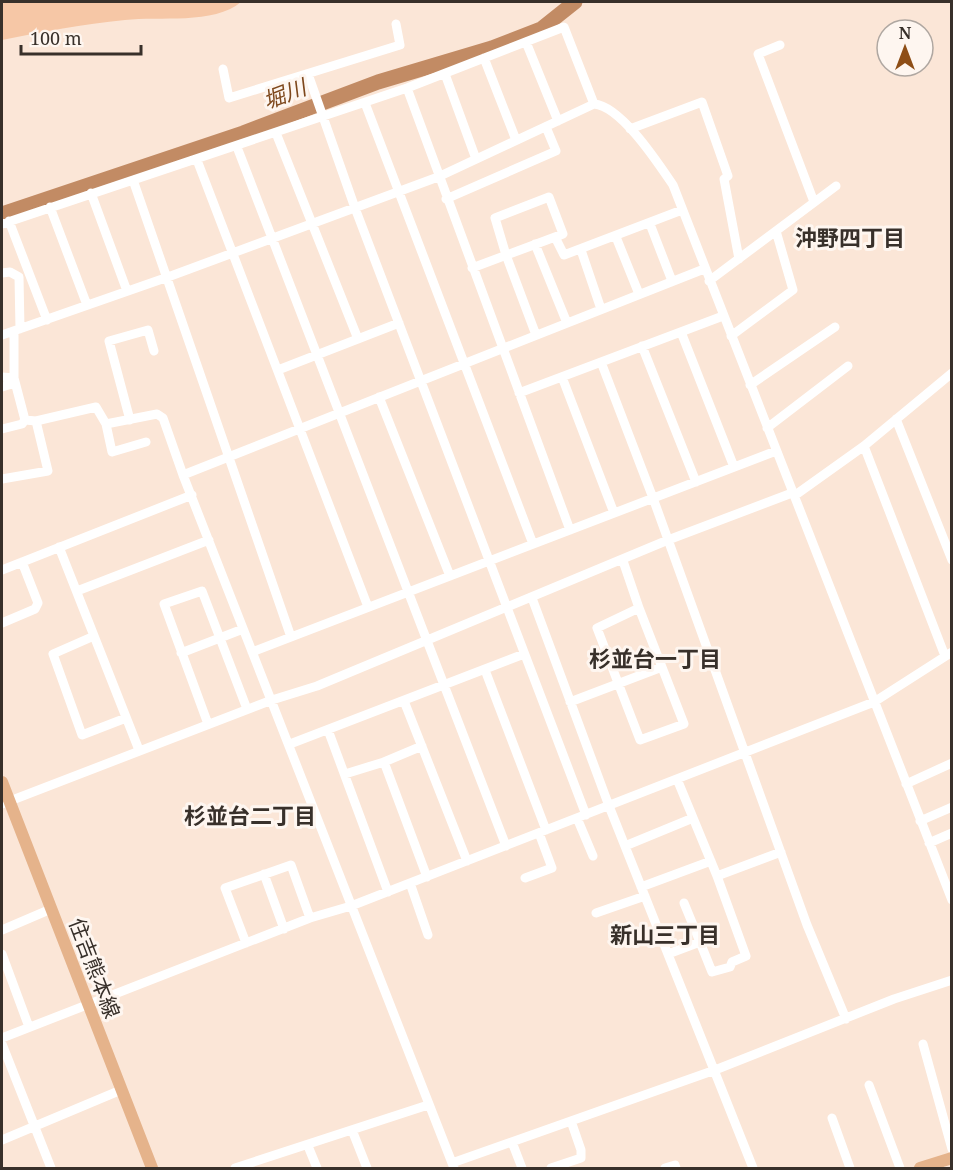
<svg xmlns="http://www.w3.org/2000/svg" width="953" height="1170" viewBox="0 0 953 1170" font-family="'Noto Serif','Noto Sans JP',serif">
	<rect width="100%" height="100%" fill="#fbe6d7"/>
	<path fill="#f6c7a6" d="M2 2H241C214 25 159 16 125 20 83 24 42 32 2 40Z"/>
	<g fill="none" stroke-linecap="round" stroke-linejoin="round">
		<path stroke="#c28b64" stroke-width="15" d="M2 214 243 133 378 82 492 48 541 29 575 2"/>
		<path stroke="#fff" stroke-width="9" d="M526 42 558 121
			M780 45 758 54 814 202
			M484 58 516 140
			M223 69 229 98 400 45 396 24
			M308 74 355 208 586 815
			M445 74 476 159
			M407 88 570 530
			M365 103 533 544
			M630 129 702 102 728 176 724 179 739 259
			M276 133 358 339
			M237 147 506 846
			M197 160 368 607
			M133 180 291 637
			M91 193 127 291
			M446 199 556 151 546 127
			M50 207 87 305
			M9 221 47 320
			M2 224 407 88 564 27 594 104
			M650 224 672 281
			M555 237 564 255 682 210
			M616 237 639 294
			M535 244 567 323
			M581 250 601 309
			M472 268 563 234 549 197 495 218 506 255 536 335
			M2 273 10 272 19 277 20 329
			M709 281 836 186
			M14 331V378
			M681 332 734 467
			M2 335 168 277 438 177 594 104C621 106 658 163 673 185L952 900
			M731 336 793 290 776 231
			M642 346 696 482
			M601 362 653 498 807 925 846 1019
			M278 370 399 323
			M2 377 14 378 25 420 36 421 96 407 106 424 157 414 163 418 183 475 454 1168
			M562 377 614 513
			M750 385 835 327
			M2 387 15 383
			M519 393 723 316
			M379 397 450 576
			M896 419 952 560
			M130 420 109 341 148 330 154 351
			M106 424 112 452 146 442
			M767 428 848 366
			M2 429 22 424 25 420
			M864 446 945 656
			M183 475 704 269
			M2 479 48 471 36 421
			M794 496 864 446 952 373
			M59 547 139 750
			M623 561 639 608
			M2 570 192 495
			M77 591 209 540
			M532 598 609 806 753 1168
			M639 608 684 724 640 740 597 628Z
			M2 623 35 609 38 603 22 562
			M94 636 53 654 82 735 126 718
			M252 652 776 451
			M181 653 243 629
			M485 670 546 830
			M404 701 467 861
			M570 702 662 667
			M208 724 164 604 202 591 247 709
			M328 730 388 892
			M290 744 524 654
			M384 762 422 746
			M345 774 384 762 427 877
			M677 779 717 876 746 956 732 962 730 967 712 972 700 942
			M906 784 952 763
			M2 804 272 700 317 686 668 540 792 493
			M577 818 593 856
			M920 821 952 807
			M929 843 952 833
			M625 846 693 818
			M264 874 284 929
			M717 876 781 852
			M525 878 552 868 539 833
			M410 883 428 935
			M641 887 711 861
			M596 913 645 896
			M2 930 51 909
			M246 943 225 888 291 865 310 918
			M2 954 29 1027
			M668 954 700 942 684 903
			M2 1038 310 918 351 906 874 702 952 652
			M2 1044 51 1168
			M923 1044 952 1149
			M869 1085 900 1168
			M832 1118 850 1168
			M352 1130 367 1168
			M2 1140 121 1090
			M512 1142 522 1168
			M308 1146 317 1168
			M452 1163 715 1070 894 999 952 980
			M235 1168 428 1105
			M551 1168 581 1158V1150L571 1121
			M665 1168 675 1165 676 1168"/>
		<path stroke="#e5b38b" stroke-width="12" d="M2 782 152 1168
			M920 1168 952 1158"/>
	</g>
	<g text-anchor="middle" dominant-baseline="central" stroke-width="6" stroke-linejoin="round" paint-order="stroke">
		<g font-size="21" fill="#38302a" stroke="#fef6f0">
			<text transform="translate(95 968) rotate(69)">住吉熊本線</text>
		</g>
		<g font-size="22" font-style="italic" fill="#7e481c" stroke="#fef6f0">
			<text transform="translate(284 93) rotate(-21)">堀川</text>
		</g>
		<g font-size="22" font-weight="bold" fill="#38302a" stroke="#fef6f0">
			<text x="850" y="237">沖野四丁目</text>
			<text x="655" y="658">杉並台一丁目</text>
			<text x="250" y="815">杉並台二丁目</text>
			<text x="665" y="934">新山三丁目</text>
		</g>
	</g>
	<rect width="953" height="1170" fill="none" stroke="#38302a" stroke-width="6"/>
	<g transform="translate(905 48)"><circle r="28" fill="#fef6f0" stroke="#afa7a1" stroke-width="1.5"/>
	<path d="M0-4.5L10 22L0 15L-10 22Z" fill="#8e4e16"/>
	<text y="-9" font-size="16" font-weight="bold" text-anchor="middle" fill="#38302a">N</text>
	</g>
	<path d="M21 45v9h120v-9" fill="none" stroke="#38302a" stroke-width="3"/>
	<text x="30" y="45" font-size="18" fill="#38302a" stroke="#fef6f0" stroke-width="4.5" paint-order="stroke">100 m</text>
</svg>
